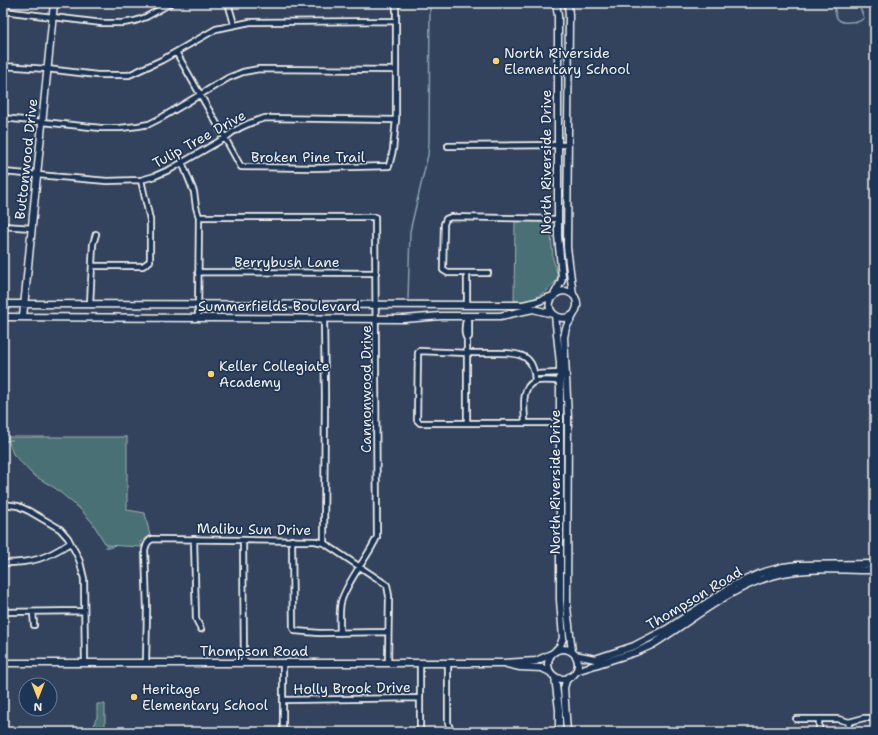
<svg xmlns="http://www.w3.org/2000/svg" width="878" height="735" viewBox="0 0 878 735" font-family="'Shantell Sans',sans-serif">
	<rect width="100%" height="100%" fill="#33435e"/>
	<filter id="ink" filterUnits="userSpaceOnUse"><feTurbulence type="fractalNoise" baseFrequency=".025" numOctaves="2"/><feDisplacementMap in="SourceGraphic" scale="8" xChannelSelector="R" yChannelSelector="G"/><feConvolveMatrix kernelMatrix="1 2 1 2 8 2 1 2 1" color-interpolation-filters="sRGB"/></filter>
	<g filter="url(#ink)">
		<path fill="#4a7174" stroke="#9fb1ae" d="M515 220 550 221 553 259 558 276 556 281 547 291 535 298 525 302 514 301Z
			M7 437H127V510L145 513 150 536 140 542 142 547 106 545 92 522 80 509 55 488 33 475 13 454Z
			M97 704H105V730H97L94 729 95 720 97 718Z"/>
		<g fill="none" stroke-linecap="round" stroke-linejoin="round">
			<path stroke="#89a0ae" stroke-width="1.5" d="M835 3C834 14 836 24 849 22 856 21 857 24 864 18L858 3
				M408 300 410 231 428 155 429 142 430 3
				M5 441 12 440
				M106 547H112"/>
			<g stroke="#f4f1e8" stroke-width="8">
				<path id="street" d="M228 3 234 24
					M3 11 102 23H123L135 21 146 17 171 3
					M176 52 225 138 241 167 313 168 389 166 393 150 396 120V3
					M3 66 47 69 97 75H129L162 60 216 29 250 22 396 21
					M3 118 101 128H120L138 126 149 124 161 118 228 78 243 72 259 69 396 70
					M448 146 568 145
					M182 162 194 192 196 207 199 217 198 317
					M3 172 107 181 141 180 155 176 171 169 225 138C236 128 251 122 265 118L396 120
					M199 217H375L377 537C367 559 348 579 341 602 339 611 340 623 340 633
					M3 226 32 228
					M92 266H143L150 261V220L141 180
					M198 272 376 273
					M488 273H448L443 270 444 224 446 219 451 217 558 219
					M90 304 93 244 96 234
					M467 305V273
					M467 316 469 322V337L467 339V353L419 351 418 353 417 420 420 423H560
					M467 339C463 333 465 323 467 316
					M535 374 560 373
					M467 423V353C478 353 488 353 499 353 521 353 534 355 535 381
					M525 423C525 411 520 388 534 382 540 379 553 381 560 381
					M3 504 18 506 29 511 60 529 68 538 77 555 80 562 84 579 85 663
					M194 539 196 619 201 629
					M243 540 244 663
					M292 540 293 628 295 631 319 633 388 632
					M324 543 325 395 324 318
					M3 563C32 563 45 559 70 543
					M3 612 84 611
					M33 612 34 625
					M146 663 147 609 145 550C146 545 148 540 153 539L315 541 324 543 387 585 389 596 388 663
					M283 663V732
					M420 663V732
					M448 663V723L451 732
					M284 700 420 698
					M796 719H838L849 722 864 718H875
					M819 719V732
					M848 732 849 722"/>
			</g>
			<g stroke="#f4f1e8" stroke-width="9">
				<path id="secondary" d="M568 3 569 15 567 247 573 295
					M555 293 561 282 562 277 558 236V16L556 3
					M3 304 523 305 536 302 553 296
					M555 315 560 363V600L563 638 560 646 556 650
					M3 317 404 319 441 316H500L533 309 553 314
					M23 317 54 3
					M548 664a15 15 0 1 1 30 0a15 15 0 1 1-30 0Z
					M572 652 567 607 568 418 564 337C565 334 565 331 566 328 570 318 582 308 575 297 573 294 569 292 565 291 560 291 556 293 554 296 541 308 559 326 574 314
					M575 655 595 659 634 646 667 629 734 585 761 573 783 567 798 565 875 564
					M3 663H504L536 661 551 654
					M507 664 520 667 542 668 550 672
					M576 671 636 652 652 645C694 619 733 584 783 573 812 567 845 570 875 570
					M555 677 559 710V732
					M567 732 564 688 566 681 569 677"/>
			</g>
			<use href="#street" stroke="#1d3557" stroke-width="4.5"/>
			<use href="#secondary" stroke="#1d3557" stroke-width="6"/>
		</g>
	</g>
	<g fill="#ffd166" stroke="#1d3557" stroke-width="1.5">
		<circle cx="496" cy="61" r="4"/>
		<circle cx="211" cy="374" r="4"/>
		<circle cx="134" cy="697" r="4"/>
	</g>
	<g text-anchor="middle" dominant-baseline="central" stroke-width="3.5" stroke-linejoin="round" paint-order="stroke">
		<g font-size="14" fill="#f4f1e8" stroke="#1d3557" text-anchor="start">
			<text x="504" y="53">North Riverside<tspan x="504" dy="16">Elementary School</tspan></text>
			<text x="219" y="366">Keller Collegiate<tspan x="219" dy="16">Academy</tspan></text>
			<text x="142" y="689">Heritage<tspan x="142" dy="16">Elementary School</tspan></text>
		</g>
		<g font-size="14" fill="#f4f1e8" stroke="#1d3557">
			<text transform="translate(199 139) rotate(-29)">Tulip Tree Drive</text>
			<text x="308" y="157">Broken Pine Trail</text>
			<text transform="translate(26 159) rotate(-84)">Buttonwood Drive</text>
			<text transform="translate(546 162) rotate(-90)">North Riverside Drive</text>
			<text x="287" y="262">Berrybush Lane</text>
			<text x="279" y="306">Summerfields Boulevard</text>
			<text transform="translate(366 389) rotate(-90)">Cannonwood Drive</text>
			<text transform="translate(555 482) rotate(-90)">North Riverside Drive</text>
			<text transform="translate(254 529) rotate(1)">Malibu Sun Drive</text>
			<text transform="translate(694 598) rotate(-31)">Thompson Road</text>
			<text x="254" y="651">Thompson Road</text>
			<text transform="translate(352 688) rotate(-1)">Holly Brook Drive</text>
		</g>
	</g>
	<rect width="878" height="735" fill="none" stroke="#1d3557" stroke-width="16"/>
	<rect x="8" y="8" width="862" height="719" fill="none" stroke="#f4f1e8" stroke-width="1.5" filter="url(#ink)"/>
	<g transform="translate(38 697) rotate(180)"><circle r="19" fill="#1d3557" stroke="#738091"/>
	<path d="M0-3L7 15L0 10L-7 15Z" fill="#ffd166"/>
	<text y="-6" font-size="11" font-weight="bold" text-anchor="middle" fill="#f4f1e8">N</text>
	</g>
</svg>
